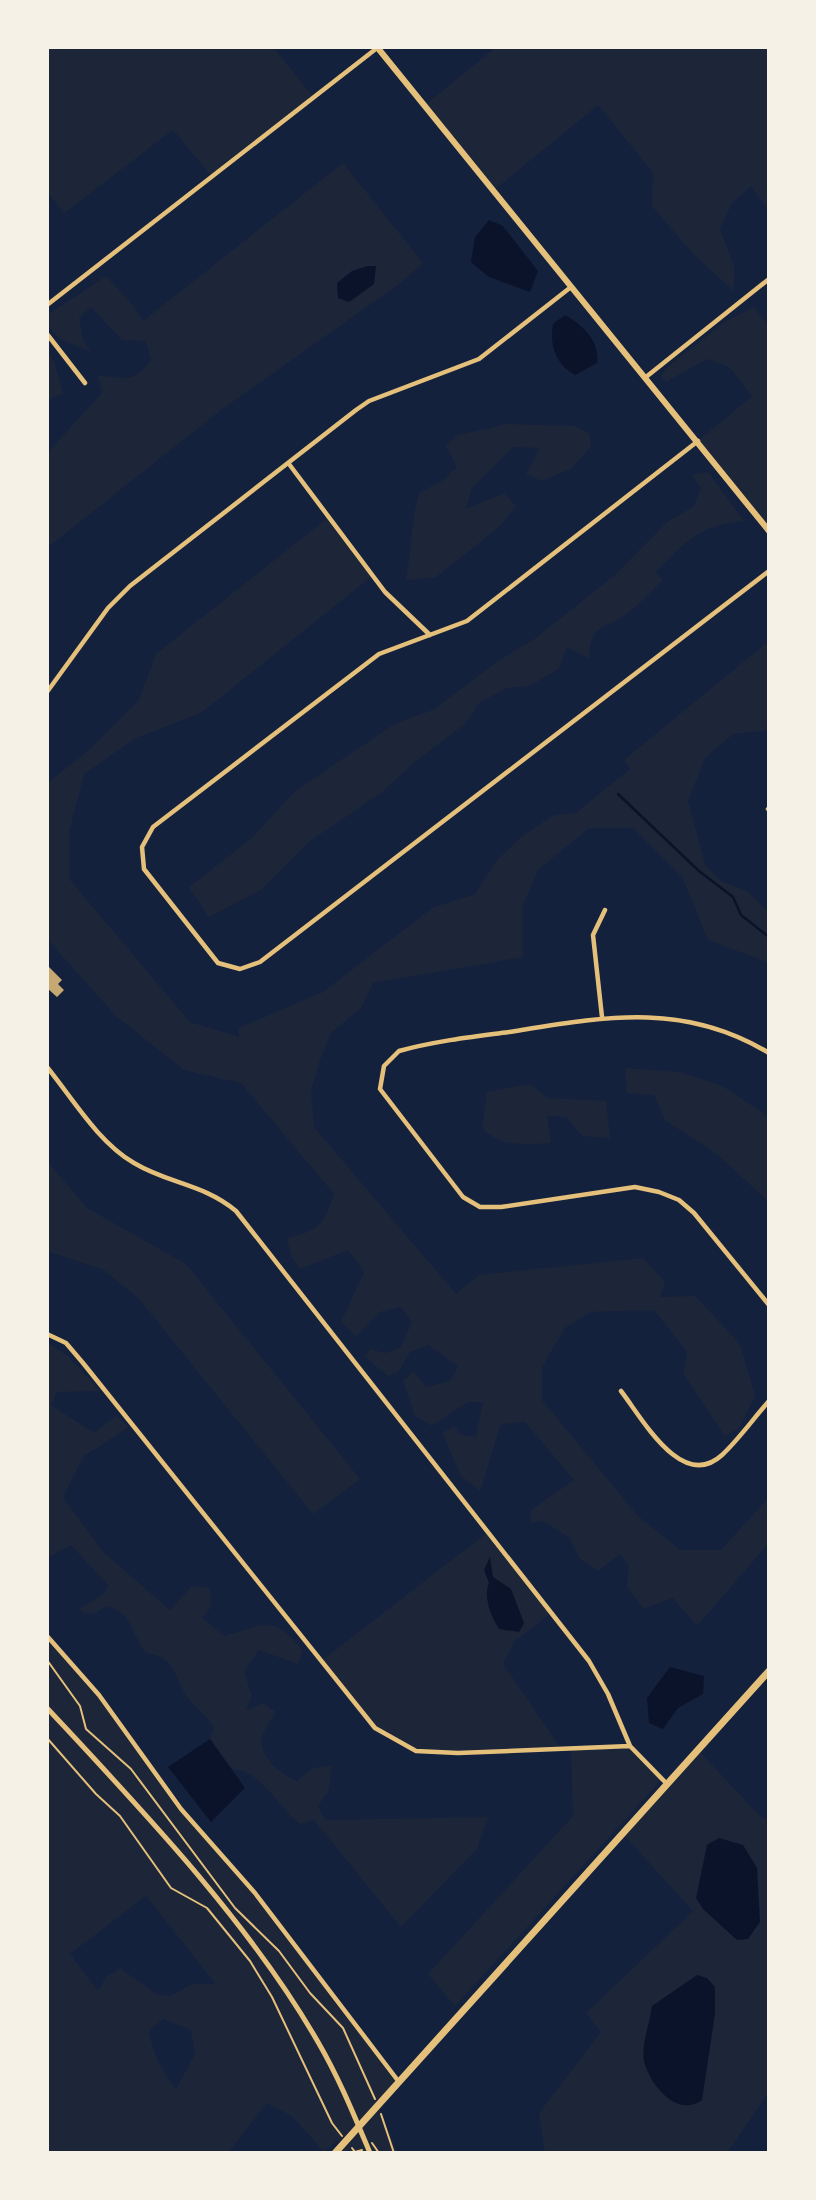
<svg xmlns="http://www.w3.org/2000/svg" width="816" height="2200" viewBox="0 0 816 2200" font-family="'PT Sans',sans-serif">
	<rect width="100%" height="100%" fill="#14213d"/>
	<path fill="#1d2539" fill-rule="evenodd" d="M47 47H273L314 98 212 177 173 130 64 213 47 192Z
		M496 47H769V211L751 186 732 203 720 229 734 266V291L694 255 652 206 653 173 598 105 493 191 425 105Z
		M343 163 423 263 399 284 221 410 47 548V453L102 393 98 376C125 376 131 387 151 360L146 341 122 340 91 307 79 318 83 340 91 352C73 344 47 338 47 315L106 276 131 303 143 321Z
		M754 307 769 326V531L698 441 752 396 729 367 707 359 666 382 661 376 665 369 726 321Z
		M47 350 55 364 63 394 47 400Z
		M508 424 575 426 590 434 591 446 571 469 541 481 526 474 540 448 513 447 472 488 466 509 504 493 516 506 498 528 436 577 406 580C411 551 411 521 419 493L443 480 457 467 446 446 457 435Z
		M708 472 744 521C700 525 686 541 656 572L663 580C651 591 639 606 625 615 603 629 589 626 589 659L567 647 559 668 530 686 506 688 478 704 466 723 417 760 381 793 310 841 261 890 209 917 189 887 252 838 295 791 396 723 433 710 498 661 536 638 616 574 667 522 694 506 701 488 692 475Z
		M330 516 372 576 201 713 136 738 84 774 69 832 70 880 190 1022 239 1037V1028L323 992 432 908 475 894 497 860 522 836 554 815 576 813 630 769 624 760 769 641V730L733 734 705 758 688 801 705 864 721 881 747 891 769 912V963L708 940 682 877 633 828H589L538 870 523 905V957L373 983 361 1008 331 1033 320 1060 311 1091 314 1127 456 1294 479 1275 643 1258 665 1282 660 1297 695 1296 740 1344 755 1396 739 1428 725 1436 683 1373 687 1352 654 1310 590 1312 565 1328 542 1367V1400L638 1516 680 1550H721L769 1497V1543L697 1626 673 1598 643 1609 627 1586 629 1566 620 1554 598 1571 579 1558 570 1538 543 1521 531 1523V1510L574 1480 525 1422 501 1424 480 1491 461 1476 442 1433 454 1426 461 1435 476 1437 483 1402H468L432 1426 415 1416 403 1381 414 1371 426 1387 450 1381 458 1366 428 1345 410 1352 398 1372 388 1376 365 1357 370 1349 385 1353 400 1348 412 1322 401 1307 380 1312 356 1336 341 1322 364 1272 348 1250 300 1269 291 1256 287 1238C321 1230 322 1226 334 1194L241 1083 184 1070 116 1016 47 939V783L87 752 139 700 156 654Z
		M625 1068 678 1072 721 1085 763 1113 769 1120V1202L718 1155 665 1120 654 1095 627 1093Z
		M530 1084 547 1098 606 1101 610 1138 582 1136 566 1117 547 1116 551 1143C529 1145 496 1147 482 1127L487 1092Z
		M47 1161 87 1208 186 1264 360 1479 313 1514 139 1299 104 1270 47 1251Z
		M47 1343 68 1356 100 1391 57 1392 51 1405 94 1433 116 1416 129 1427 84 1456 63 1497 103 1552 170 1610 192 1586 210 1588 211 1607 202 1618 224 1636C264 1626 272 1612 303 1651L298 1664 259 1650 244 1671 252 1696 246 1710 263 1703 276 1712C272 1720 263 1730 262 1738 259 1757 281 1775 297 1781L313 1768 332 1765 329 1790 318 1806 325 1820 488 1817 477 1849 401 1927 314 1820 300 1824C278 1808 261 1769 232 1769L210 1739 214 1728C205 1714 202 1713 192 1703 174 1684 179 1656 146 1653 132 1636 131 1609 105 1606L96 1613 85 1614 79 1609 102 1595 109 1586 71 1545 47 1558Z
		M488 1532 551 1613 514 1642 503 1664 562 1750 458 1753 416 1751 375 1728 320 1662Z
		M47 1636 99 1695 181 1809 238 1872 399 2082 378 2105 398 2153H335L342 2145 338 2140 324 2152 293 2117 267 2103 228 2153H47ZM146 1896 215 1983 214 1984H192L171 1996 156 1994 120 1968 106 1977 98 1991 70 1954ZM163 2019 191 2030 195 2054 176 2089C162 2071 153 2054 149 2031Z
		M630 1746 662 1779 455 2006 428 1974 573 1816 571 1749Z
		M698 1750 760 1816 769 1820V2092L727 2153H545L539 2113 601 2032 586 2013 693 1911 622 1833ZM652 2006 654 2082 644 2059Z"/>
	<path fill="#0b132b" d="M489 220 503 226 538 271 530 292 489 277 471 262 475 237Z
		M368 266H376L374 284 349 302 338 298 337 283 352 271Z
		M565 315C583 325 600 341 597 363L575 375C556 364 549 346 553 324Z
		M490 1557 493 1577 511 1589 524 1623 519 1632 499 1629C491 1617 483 1597 489 1583L484 1570Z
		M670 1667 704 1676 703 1694 678 1708 663 1729 649 1723 647 1698Z
		M210 1739 245 1788 211 1822 168 1767Z
		M719 1838 743 1845 757 1868 760 1922 748 1939 737 1940 703 1909 696 1898 707 1845Z
		M697 1975 707 1978 715 1987V2014L702 2100C678 2118 650 2086 644 2061 641 2046 650 2022 652 2006Z"/>
	<g fill="none" stroke-linecap="round" stroke-linejoin="round">
		<path stroke="#0b132b" stroke-width="2.5" d="M618 794 699 871 733 897 741 915 769 937"/>
	</g>
	<path fill="#c6a872" d="M47 965 62 980 58 984 64 990 57 997 47 988Z"/>
	<g fill="none" stroke-linecap="round" stroke-linejoin="round">
		<path stroke="#e5c07b" stroke-width="2" d="M47 1660 80 1706 86 1729 131 1769 235 1908 279 1951 310 1993 343 2028 375 2099
			M47 1738 96 1794 120 1816 171 1888 207 1908 250 1961 272 1997 332 2123 342 2136
			M381 2114 394 2153
			M372 2143 379 2153
			M352 2148 355 2152 362 2150"/>
		<path stroke="#e5c07b" stroke-width="4.5" d="M47 305 377 48
			M47 334 85 383
			M646 377 769 279
			M698 441 467 621 379 654 153 827 142 847 144 869 218 963 240 969 260 962 769 571
			M289 464 385 592 430 635
			M47 692 108 608 130 586 356 410 369 401 479 359 571 287
			M768 809 769 810
			M602 1017 593 935 605 910
			M769 1053C683 1001 603 1017 509 1032 472 1037 435 1041 399 1051L384 1066 380 1089 463 1197 480 1207H501L635 1187 659 1192 679 1200 694 1213 769 1305
			M47 1067C73 1099 98 1142 134 1163 169 1184 204 1184 236 1211L589 1661 608 1694 630 1746
			M47 1334 66 1343 83 1363 375 1728 416 1751 458 1753 630 1746 666 1783
			M621 1391C642 1418 682 1492 722 1455 739 1439 753 1419 769 1401
			M47 1636 99 1695 181 1809 255 1893 399 2082"/>
		<path stroke="#e5c07b" stroke-width="5" d="M47 1708C142 1810 249 1922 318 2042 339 2078 354 2115 370 2153"/>
		<path stroke="#e5c07b" stroke-width="6" d="M377 47 769 531"/>
		<path stroke="#e5c07b" stroke-width="7" d="M335 2153 769 1671"/>
	</g>
	<rect width="816" height="2200" fill="none" stroke="#f6f1e7" stroke-width="98"/>
</svg>
